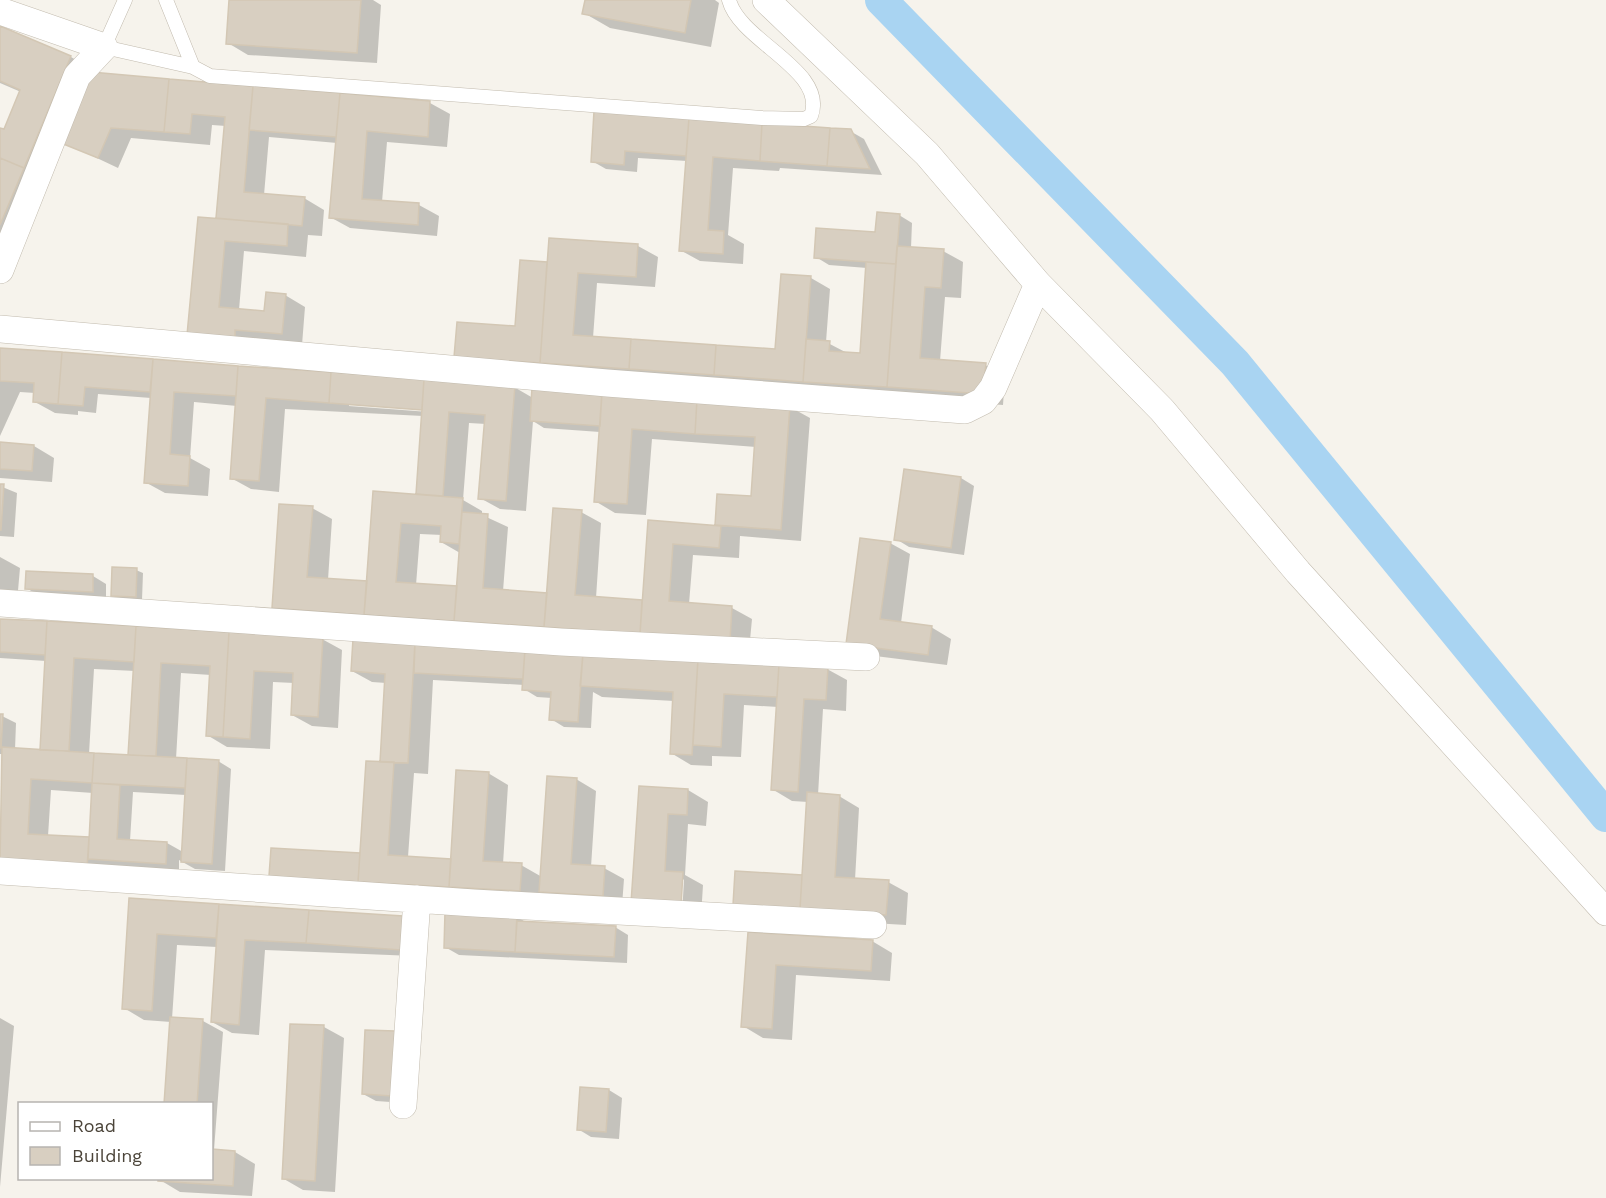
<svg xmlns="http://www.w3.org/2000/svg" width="1606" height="1198" viewBox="0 0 1606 1198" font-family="'Work Sans',sans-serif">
	<rect width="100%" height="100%" fill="#f6f3ec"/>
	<path fill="#0003" fill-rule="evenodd" d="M231 0H373L381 5 377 63 248 55 228 43Z
		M586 0H715L719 3 711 47 610 28 584 13Z
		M0 28 71 57 91 69 0 283V129L5 131 21 92 0 83Z
		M92 73 430 103 450 114 447 147 387 142 382 202 419 205 439 216 437 236 350 228 330 217 337 143 269 137 264 195 304 198 324 210 322 236 308 235 306 257 244 251 239 310 265 312 285 295 305 307 302 345H209L226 126 212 125 210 145 131 138 118 168 63 142Z
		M596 113 850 131 864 139 882 175 780 168 779 171 733 168 728 235 744 244 743 264 700 261 680 250 687 161 638 158 637 172 606 169 592 161Z
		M899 215 912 223 911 248 943 251 963 262 961 298 945 297 940 361 985 365 1005 376 1003 405 476 367 516 328 521 262 548 264 638 246 658 257 655 287 597 283 593 338 777 351 811 278 830 289 826 342 849 354 861 355 867 268 829 265 816 257 877 234Z
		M0 349 514 387 533 398 790 407 810 418 801 541 740 536 739 558 693 555 689 604 732 608 752 619 749 651 293 618 273 607 312 508 332 519 328 580 368 583 375 492 417 495 423 416 285 409 279 492 251 489 231 478 237 406 194 402 190 458 210 469 208 496 165 493 145 482 151 398 98 394 96 413 78 411V415L55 413 35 402V393L20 392 0 436ZM349 403 430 409 429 412 349 406ZM533 421 544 428 600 432 595 501 615 513 646 515 652 439 756 447 752 497 719 495 716 527 650 522 643 601 596 598 601 523 581 512 548 594 503 591 508 527 482 515V511L463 500 469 423 486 424 480 498 500 509 526 511ZM420 534 442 535 441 542 460 553 458 587 416 585Z
		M0 444 34 446 54 458 52 482 0 478Z
		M961 478 974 486 964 555 909 547 896 539Z
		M0 486 17 493 14 537 0 536Z
		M890 543 910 554 901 623 931 627 951 639 947 665 867 655Z
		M0 557 20 568 17 602 0 601Z
		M136 570 143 573 142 600 119 599 113 595Z
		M93 576 106 584V599L40 596 26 588Z
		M0 620 322 639 342 650 338 728 312 726 292 715 294 683 273 682 270 749 227 747 207 735 211 675 181 673 176 759 218 761 231 769 225 871 195 869 179 860V870L0 864 3 754H0V715L16 723 15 750 41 751 46 661 0 658ZM94 669 135 671 130 756 89 754ZM51 790 93 793 91 839 48 836ZM133 792 186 795 183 852 167 843 130 841Z
		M354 640 827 669 847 680 846 711 823 709 818 795 839 796 859 808 855 880 888 882 908 893 906 925 821 920 737 873 803 877 808 802 792 801 772 789 778 707 744 705 741 757 712 756V766L691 765 671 753 674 701 602 697 593 692 591 728 564 727 551 719 552 698 537 697 524 689V685L433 680 428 774 414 773 408 857 452 860 488 773 508 785 503 864 521 865 542 877 576 779 596 791 591 867 604 868 624 879 622 906 561 902 540 890 539 902 380 892 362 855 381 763 386 683 372 682 352 671Z
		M640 787 688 790 708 802 706 826 688 824 685 875 703 885 701 917 652 914ZM681 877 684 880 682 914 679 913Z
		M131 900 403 917 414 956 265 950 259 1035 232 1033 212 1022 217 947 177 945 172 1019 203 1021 223 1032 214 1150 235 1152 255 1164 252 1196 180 1192 160 1180 212 1178V1104H165L171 1022 144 1020 124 1008Z
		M516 916 527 923 615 927 628 935 627 963 459 955 445 947Z
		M749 934 872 941 892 953 890 981 796 975 792 1040 763 1038 743 1026Z
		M0 1018 14 1026 0 1187Z
		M324 1027 344 1038 335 1192 303 1190 284 1179Z
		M408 1041 405 1103 376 1101 363 1094Z
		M609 1090 622 1098 619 1139 591 1137 578 1129Z"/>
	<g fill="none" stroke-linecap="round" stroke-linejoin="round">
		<path stroke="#a9d4f2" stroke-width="32" d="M881 0 1235 363 1606 816"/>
	</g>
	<path fill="#d8cfc1" stroke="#d3c7b4" stroke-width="1.5" d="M229 0H361L357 53 226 44Z
		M585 0H691L685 33 582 14Z
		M0 26 71 56 24 168 0 158V128L4 129 20 90 0 81Z
		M91 72 169 79 164 132 111 128 98 158 61 143Z
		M169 79 253 86 244 192 305 197 302 226 216 218 225 117 192 114 190 134 164 132Z
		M253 86 340 93 336 137 249 130Z
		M340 93 430 101 428 137 367 131 362 199 419 203 418 225 329 218Z
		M594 111 689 118 686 156 625 151 624 165 591 162Z
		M689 118 762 123 760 161 713 157 708 230 724 231 723 254 679 251Z
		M762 123 830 128 827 166 760 161Z
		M830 128 851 129 870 169 827 166Z
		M0 158 24 168 0 225Z
		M877 212 900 214 896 264 814 258 816 228 875 232Z
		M198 217 288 224 287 246 225 241 219 307 264 311 266 292 286 294 282 334 235 330V338L187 335Z
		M549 238 638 244 636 277 578 273 573 335 631 339 629 369 540 363Z
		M897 246 944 249 941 288 925 287 920 358 986 363 983 394 887 387Z
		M520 260 547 262 540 363 454 357 457 322 515 326Z
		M866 262 896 264 887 387 803 382 806 339 830 341 829 351 860 353Z
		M781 274 811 276 803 382 714 375 716 345 775 349Z
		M631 339 716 345 714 375 629 369Z
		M0 348 62 352 58 404 33 402 34 383 0 381Z
		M62 352 153 359 150 392 85 387 83 406 58 404Z
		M153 359 238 366 236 396 174 392 170 454 190 456 188 486 144 483Z
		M238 366 331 372 329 403 266 398 259 481 230 479Z
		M331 372 424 379 422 410 329 403Z
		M424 379 515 385 506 501 478 499 485 415 449 412 443 496 416 494Z
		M532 387 602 392 600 426 530 421Z
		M602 392 697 399 695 434 632 429 627 504 594 502Z
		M697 399 790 405 781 530 715 525 717 494 751 496 755 437 695 434Z
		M0 442 34 445 32 471 0 469Z
		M904 469 961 477 951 548 894 540Z
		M0 484H4L1 530H0Z
		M373 491 463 498 459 544 440 542 441 526 401 523 396 582 457 586 454 621 364 615Z
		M279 504 313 506 307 577 367 581 364 615 272 608Z
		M553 508 582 510 575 595 642 600 640 634 544 627Z
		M462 512 488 514 483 588 547 593 544 627 454 621Z
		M648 520 721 526 719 548 673 544 669 601 732 606 730 641 640 634Z
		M860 538 891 542 880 619 932 626 928 655 846 644Z
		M112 567 137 568 136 597 111 596Z
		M26 571 93 574V592L25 589Z
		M0 619 47 621 45 655 0 652Z
		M47 621 136 626 134 662 74 658 69 751 40 750Z
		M136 626 229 632 223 737 206 736 210 666 161 663 156 756 128 755Z
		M229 632 323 637 318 717 291 715 293 673 254 671 250 739 223 737Z
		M353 639 415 642 408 763 380 762 385 674 351 671Z
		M415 642 525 649 523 679 414 673Z
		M525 649 583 653 578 722 549 720 551 692 522 690Z
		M583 653 698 659 692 755 670 754 673 692 580 686Z
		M698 659 779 664 777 697 724 694 721 747 693 745Z
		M779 664 828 667 826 700 804 699 798 792 771 790Z
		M0 714H3L1 748H0Z
		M2 747 94 753 92 783 31 779 28 834 89 837 87 868 0 863Z
		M94 753 187 758 185 788 92 783Z
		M187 758 219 760 212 864 181 862Z
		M366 761 394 762 388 855 451 859 449 887 358 882Z
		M456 770 489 772 483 861 522 863 520 891 449 887Z
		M547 776 577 778 571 864 605 866 603 896 539 892Z
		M92 783 120 785 117 839 167 842 166 864 88 859Z
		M639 786 688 789 687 815 668 814 665 871 683 872 681 906 631 903Z
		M807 792 840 795 835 877 889 880 886 915 800 909Z
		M271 848 360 853 358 882 269 876Z
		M735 871 802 875 800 909 733 905Z
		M129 898 219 904 216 938 157 934 152 1011 122 1009Z
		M219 904 309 910 306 943 245 940 239 1025 211 1022Z
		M309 910 403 916 401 950 306 943Z
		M445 911 517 915 515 952 444 948Z
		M517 921 616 926 614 957 515 952Z
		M748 932 873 940 871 971 776 965 772 1029 741 1027Z
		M170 1017 203 1019 197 1104H164Z
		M290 1024 324 1025 315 1181 282 1179Z
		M365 1030 395 1031 392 1096 362 1094Z
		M580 1087 609 1089 606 1132 577 1130Z
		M212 1149 235 1151 233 1186 158 1181V1178H212Z"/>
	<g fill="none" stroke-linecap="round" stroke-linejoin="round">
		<g stroke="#c2bbae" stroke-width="15">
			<path id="lane" d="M125 0 104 47 193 67 210 76 762 118 804 119 811 116C828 70 740 42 729 0
				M166 0 193 67"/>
		</g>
		<g stroke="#c2bbae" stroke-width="28">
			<path id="street" d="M766 0 927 154 1038 284 1162 410 1298 572 1606 912
				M0 11 104 47 77 76 0 270
				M0 329 607 383 965 410 983 401 993 388 1038 284
				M0 603 561 642 866 657
				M0 871 474 903 873 925
				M403 1105 417 899"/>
		</g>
		<use href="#lane" stroke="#fff" stroke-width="14"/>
		<use href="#street" stroke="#fff" stroke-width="27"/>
	</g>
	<rect x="18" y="1102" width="195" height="78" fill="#ffffff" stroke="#b7b4b0" stroke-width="1.5"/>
	<rect x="30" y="1122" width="30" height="9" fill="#ffffff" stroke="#b7b4b0" stroke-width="1.5"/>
	<text x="72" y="1132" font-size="18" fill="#4b4439">Road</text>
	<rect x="30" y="1147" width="30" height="18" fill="#d8cfc1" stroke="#b7b4b0" stroke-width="1.5"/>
	<text x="72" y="1162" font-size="18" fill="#4b4439">Building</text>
</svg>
